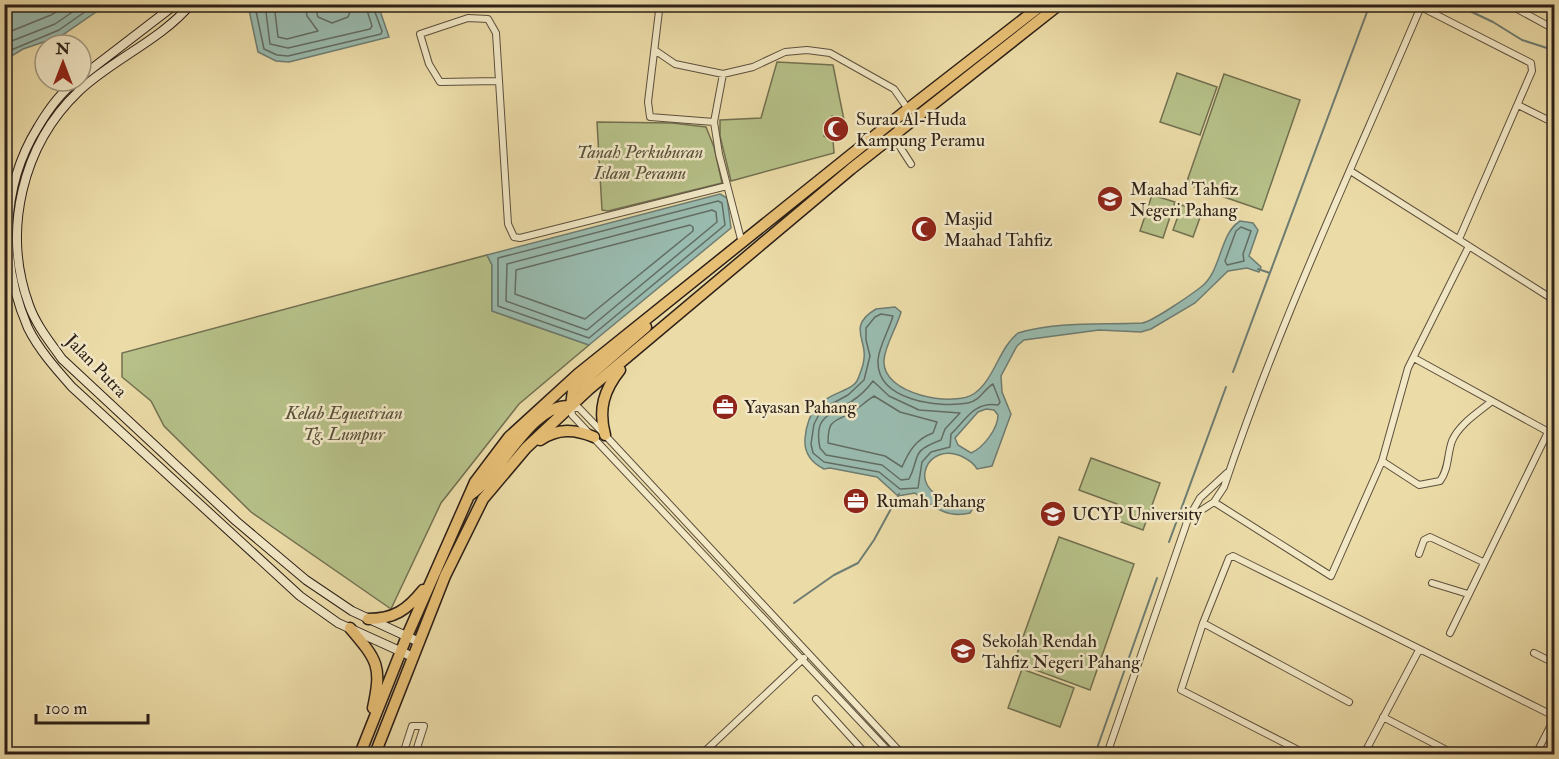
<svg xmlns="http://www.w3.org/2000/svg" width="1559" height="759" viewBox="0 0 1559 759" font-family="'IM FELL Double Pica',serif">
	<rect width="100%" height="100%" fill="#ebdba7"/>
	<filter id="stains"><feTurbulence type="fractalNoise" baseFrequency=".00333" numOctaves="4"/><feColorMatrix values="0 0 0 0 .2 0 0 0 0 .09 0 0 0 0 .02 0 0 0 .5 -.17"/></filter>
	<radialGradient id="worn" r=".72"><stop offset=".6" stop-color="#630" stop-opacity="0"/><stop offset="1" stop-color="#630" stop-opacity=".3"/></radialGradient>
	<path fill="#b6c088" stroke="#727050" stroke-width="1.5" d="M777 62 833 65 844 120 832 116 824 136 833 140 834 153 731 181 720 136V120L761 118Z
		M1177 73 1217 87 1200 135 1160 122Z
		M1224 74 1300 100 1262 210 1186 184Z
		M597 122 672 123 706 127 714 147 722 183 608 211 602 210Z
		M1152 195 1175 202 1163 238 1140 231Z
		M1182 205 1202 212 1193 237 1173 230Z
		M487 255 492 265V311L589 345 519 404 441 503 391 609 251 512 164 426 151 401 122 377V353Z
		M1091 458 1160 483 1143 530 1113 519 1117 504 1079 490Z
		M1059 537 1134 564 1090 690 1014 662Z
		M1022 669 1074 688 1060 727 1008 708Z"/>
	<path fill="#99baae" stroke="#6e7c72" stroke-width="1.5" fill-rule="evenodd" d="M5 4H106V5L61 36 23 49 5 60Z
		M253 4 324 5 332 9 349 5H378L389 37 289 62 276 61 258 52 249 10Z
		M720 194 727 198 731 228 589 345 492 311V265L487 255Z
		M1240 221 1253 223 1258 230 1249 256 1261 267 1259 272 1247 268 1228 271 1195 303 1151 329 1141 332 1099 330 1024 340 1017 346 1001 376 1002 392 1011 414 992 466 977 469C974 463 969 460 963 457 927 440 907 488 946 498 954 501 962 498 970 499L973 508 970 513C947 519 932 506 915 493L898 496 877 477 830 468 824 469C812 463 804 453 805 439 809 385 854 399 859 376 861 371 864 364 864 358 867 340 847 326 876 309L895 307 901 312C897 327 885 345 884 360 881 395 956 408 975 393 995 378 999 348 1018 333 1057 321 1102 325 1142 323 1152 322 1192 294 1201 287 1222 271 1219 234 1240 221ZM986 409 994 410 998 415C998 429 983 448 971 453L958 445 955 438 978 412Z"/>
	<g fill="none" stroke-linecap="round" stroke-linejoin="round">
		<path stroke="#636d63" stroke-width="1.5" d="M257 4 256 11 264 49 277 55 288 56 381 34 382 31 372 4
			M265 4 270 44 288 48 370 29 372 26 365 4
			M274 4 278 37 287 39 318 31 307 16 305 4
			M314 4 318 17 332 23 348 17 353 4
			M4 34 51 15 69 4
			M4 44 55 24 84 4
			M4 53 59 30 96 4
			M718 201 722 203 725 225 589 338 498 306V258Z
			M712 210 716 212 717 222 587 330 506 301 507 264Z
			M690 225 693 227V231L585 319 515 294 516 270Z
			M1241 227 1251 231 1243 254 1244 261 1227 265 1225 261 1236 231Z
			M881 314 893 316C889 330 879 346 878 360 876 401 939 408 968 403 980 401 984 389 993 384L1000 402 998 405C974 401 966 420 951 434L950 447 931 452 922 462 918 488 900 489 879 472 824 462 813 453 811 444 814 424 822 409 848 395 864 380 870 356 866 340V328L875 317Z
			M873 381 889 396 919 410 960 413 945 429 941 440C909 452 921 456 909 479L901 480 882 465 826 455 820 448C813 415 831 415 852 401 860 396 867 389 873 381Z
			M874 396 900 412 937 422 933 433C916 439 909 451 902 467L885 456 828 443C828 420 833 422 851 413 859 408 866 401 874 396Z"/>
		<path stroke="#6e7c72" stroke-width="2" d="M1455 4 1493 22 1522 40 1550 49 1554 54
			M1258 269 1270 273
			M1233 372 1370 4
			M1169 542 1226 387
			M794 603 834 575 858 563 874 540 899 494
			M1095 754 1157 578"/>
		<g stroke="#5c4f3c" stroke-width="8">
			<path id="street" d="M1508 4 1554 29
				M1421 7 1531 63 1532 71 1459 239
				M659 11 648 102 650 117 714 122
				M656 51 675 64 723 74 753 67 785 52 807 50 830 53 894 89 908 109
				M723 74 714 122 719 154 742 243
				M498 81 440 82 429 64 420 34 468 18 488 19 496 33 508 224 514 237 520 238 727 186
				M1518 105 1554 123
				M893 136 911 164
				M1352 172 1554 300
				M1414 358 1554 435
				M1382 461 1419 485 1440 481C1449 469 1447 455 1452 441 1459 424 1479 412 1492 401
				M1214 502 1331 576 1382 461 1408 368 1469 246
				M1188 519 1214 502 1224 487C1279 322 1354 164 1422 4
				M1419 554 1424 540 1430 537 1483 562
				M1432 583 1468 594
				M1203 623 1349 702
				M1450 633 1548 432
				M1534 653 1554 663
				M816 699 866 754
				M1383 717 1454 754
				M403 754 412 726H424L415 754
				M702 754 804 658
				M891 754 572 415 571 406 579 408 605 435 902 754
				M1107 754 1188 519 1200 498 1227 473
				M1306 754 1181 690 1203 623 1229 558 1233 556 1554 716
				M1364 754 1419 650
				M1536 754 1554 719"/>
		</g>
		<g stroke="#2d2018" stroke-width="10">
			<path id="secondary" d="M191 4C161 40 113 59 79 91 22 145 2 231 29 305 36 325 50 342 62 359L236 521 306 580 352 611 419 642
				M81 77 176 4
				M76 81C60 93 48 110 38 127 0 188 0 263 28 328 39 350 56 369 72 387L300 596 338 623 413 657"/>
		</g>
		<g stroke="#2d2018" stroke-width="13">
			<path id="highway" d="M571 406 573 390 646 327
				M605 435C598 409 604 390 620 370
				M540 440C558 428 575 429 594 437
				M470 495C501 475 530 403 571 406
				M368 619C394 619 407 610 423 590
				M350 628C378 661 382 666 373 708
				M360 754 407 636 475 482 509 437 578 374 908 109 1043 4
				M375 754 445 576 483 499 526 448 588 390 851 169 1060 4"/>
		</g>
		<use href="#street" stroke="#f2e8c6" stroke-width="6"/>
		<use href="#secondary" stroke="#f2e8c6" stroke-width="8"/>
		<use href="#highway" stroke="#e6be74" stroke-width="10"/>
	</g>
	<defs>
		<g id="mosque-disc" transform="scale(1.35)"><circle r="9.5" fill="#8f2418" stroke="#f2e8c6"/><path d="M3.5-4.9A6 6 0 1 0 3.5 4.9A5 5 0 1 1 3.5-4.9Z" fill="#fff"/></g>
		<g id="school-disc" transform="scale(1.35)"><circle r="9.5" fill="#8f2418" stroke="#f2e8c6"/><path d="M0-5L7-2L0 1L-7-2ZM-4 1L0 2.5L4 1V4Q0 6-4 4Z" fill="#fff"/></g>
		<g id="office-disc" transform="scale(1.35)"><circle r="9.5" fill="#8f2418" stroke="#f2e8c6"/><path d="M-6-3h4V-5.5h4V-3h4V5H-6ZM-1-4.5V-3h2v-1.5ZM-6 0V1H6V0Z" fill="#fff"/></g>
		<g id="university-disc" transform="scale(1.35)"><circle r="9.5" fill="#8f2418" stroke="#f2e8c6"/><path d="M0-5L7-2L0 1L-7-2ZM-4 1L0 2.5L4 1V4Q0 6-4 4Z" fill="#fff"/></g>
	</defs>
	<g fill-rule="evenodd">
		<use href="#mosque-disc" x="836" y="129"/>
		<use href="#school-disc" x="1110" y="199"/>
		<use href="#mosque-disc" x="924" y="229"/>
		<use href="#office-disc" x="725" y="407"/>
		<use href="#office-disc" x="856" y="501"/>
		<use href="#university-disc" x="1053" y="514"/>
		<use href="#school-disc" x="963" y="651"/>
	</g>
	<g text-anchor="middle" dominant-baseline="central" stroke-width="5" stroke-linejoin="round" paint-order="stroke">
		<g font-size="18" fill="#2d2018" stroke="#f2e8c6" text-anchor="start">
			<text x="856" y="119">Surau Al-Huda<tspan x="856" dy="21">Kampung Peramu</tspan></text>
			<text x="1130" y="189">Maahad Tahfiz<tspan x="1130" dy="21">Negeri Pahang</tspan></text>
			<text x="944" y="219">Masjid<tspan x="944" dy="21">Maahad Tahfiz</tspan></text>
			<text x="744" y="407">Yayasan Pahang</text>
			<text x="876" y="501">Rumah Pahang</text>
			<text x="1072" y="514">UCYP University</text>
			<text x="982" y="641">Sekolah Rendah<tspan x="982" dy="21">Tahfiz Negeri Pahang</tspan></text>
		</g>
		<g font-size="18" font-style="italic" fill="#56503a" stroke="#f2e8c6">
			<text x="640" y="152">Tanah Perkuburan<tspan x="640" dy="21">Islam Peramu</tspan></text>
			<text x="344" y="413">Kelab Equestrian<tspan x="344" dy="21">Tg. Lumpur</tspan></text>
		</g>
		<g font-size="18" fill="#2d2018" stroke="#f2e8c6">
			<text transform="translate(96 366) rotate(46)">Jalan Putra</text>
		</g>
	</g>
	<rect width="1559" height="759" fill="none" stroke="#ebdba7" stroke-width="24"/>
	<rect x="6" y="6" width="1547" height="747" fill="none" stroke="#2d2018" stroke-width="3"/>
	<rect x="12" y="12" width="1535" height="735" fill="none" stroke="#2d2018" stroke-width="1.5"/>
	<g transform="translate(63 63)"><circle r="28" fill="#f2e8c6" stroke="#a39880" stroke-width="1.5"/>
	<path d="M0-4.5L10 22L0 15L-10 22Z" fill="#8f2418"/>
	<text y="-9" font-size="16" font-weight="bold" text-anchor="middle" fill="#2d2018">N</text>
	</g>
	<path d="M36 714v9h112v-9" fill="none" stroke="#2d2018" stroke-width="3"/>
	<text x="45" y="714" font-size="18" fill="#2d2018" stroke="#f2e8c6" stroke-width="4.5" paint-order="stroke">100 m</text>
	<rect width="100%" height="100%" filter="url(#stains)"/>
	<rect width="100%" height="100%" fill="url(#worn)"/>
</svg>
